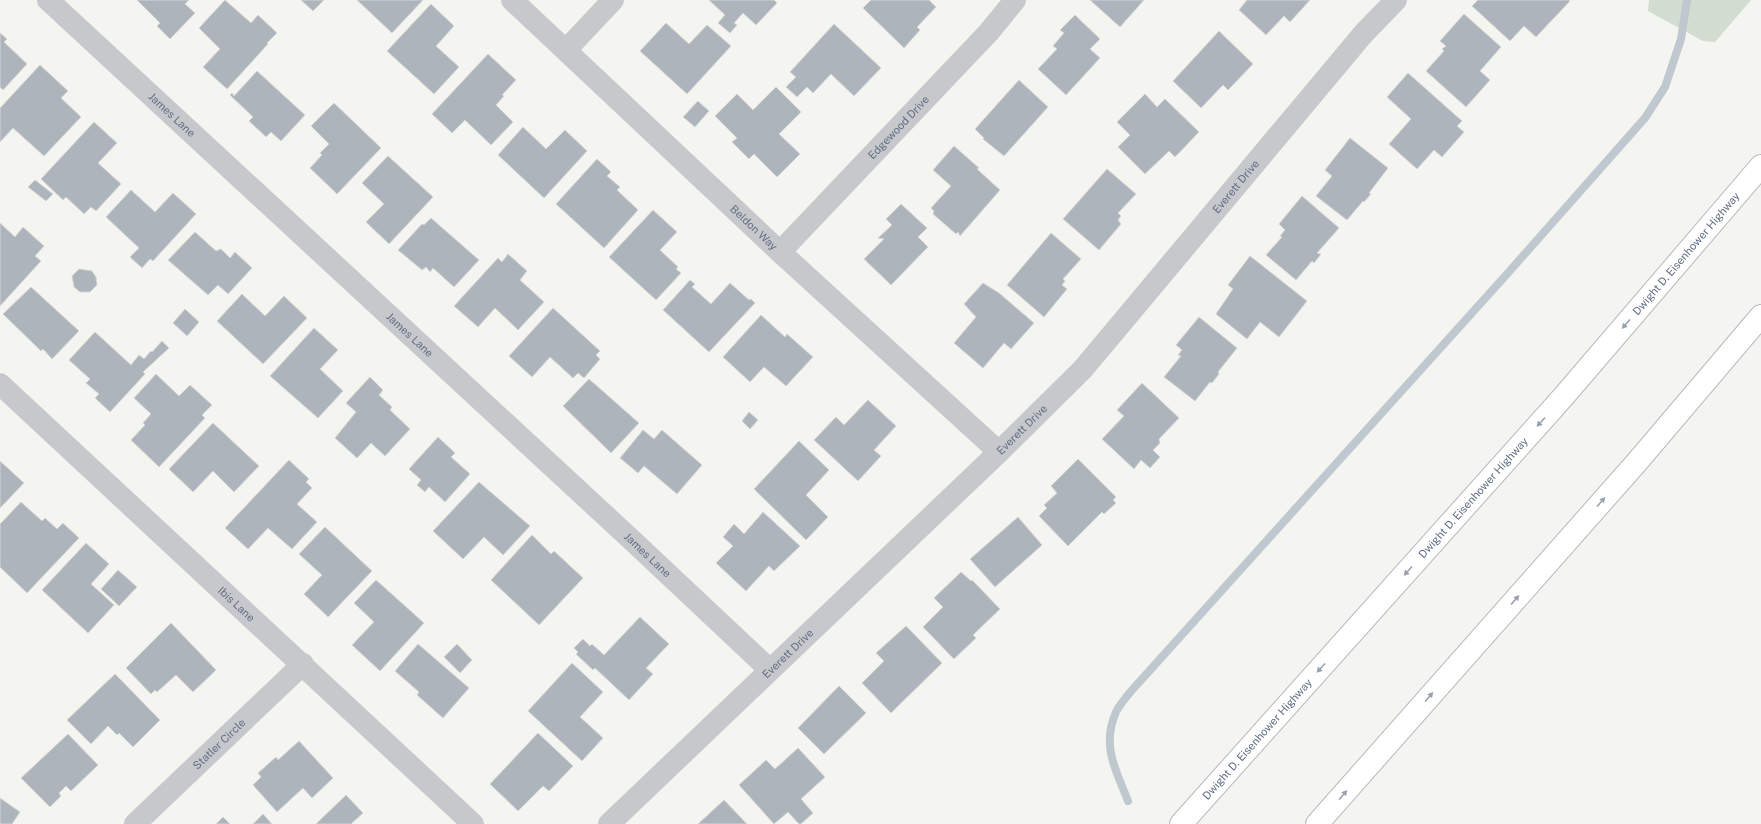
<svg xmlns="http://www.w3.org/2000/svg" width="1761" height="824" viewBox="0 0 1761 824" font-family="'Public Sans',sans-serif">
	<rect width="100%" height="100%" fill="#f4f5f0"/>
	<path fill="#d3dcd1" d="M1649 0H1751L1715 42 1703 41 1648 11Z"/>
	<g fill="none" stroke-linecap="round" stroke-linejoin="round">
		<path stroke="#bfc8cf" stroke-width="8" d="M1128 801C1116 770 1101 746 1116 712 1120 704 1127 696 1133 689L1507 274 1645 118 1665 87 1681 39 1687 0"/>
	</g>
	<path fill="#aeb4bb" stroke="#d5d6d3" d="M137 0H189L185 4 195 13 170 39 157 26 160 23Z
		M225 0 251 23 258 15 277 33 267 43 268 44 227 89 203 67 220 49 199 28Z
		M301 0H324L313 11Z
		M357 0H423L392 33Z
		M709 0H774L777 3 756 25 743 13 734 23 737 25 730 33 718 23 725 15Z
		M871 0H929L936 7 917 27 920 30 904 48 863 8Z
		M1090 0H1144L1120 27Z
		M1247 0H1310L1290 22 1284 16 1266 35 1239 10Z
		M1478 0H1569L1570 1 1536 37 1524 26 1510 41 1472 6Z
		M431 4 454 26 436 46 459 67 434 94 387 51Z
		M1464 14 1501 47 1480 71 1490 80 1466 107 1426 71 1444 51 1442 49 1446 46 1440 41Z
		M1075 15 1100 39 1090 49 1100 58 1066 95 1038 69 1057 49 1053 46 1064 33 1060 30Z
		M666 23 689 44 707 25 731 46 687 94 640 51Z
		M834 24 881 68 854 96 831 74 813 93 807 87 797 97 786 87 796 77 790 72Z
		M1219 31 1253 64 1228 90 1223 85 1201 108 1173 81Z
		M0 33 7 39 4 42 27 64 3 90 0 87Z
		M488 54 516 80 502 95 504 96 496 105 513 122 491 145 465 120 452 133 432 114Z
		M40 65 68 91 61 98 81 117 44 156 13 128 0 142V108Z
		M257 71 305 115 281 141 271 132 266 137 249 121 253 117 230 95 232 93 234 96Z
		M1408 73 1462 121 1457 126 1464 132 1442 157 1434 150 1417 169 1389 144 1411 119 1387 97Z
		M1019 80 1048 107 1004 156 983 139 984 138 975 129Z
		M776 87 801 112 779 134 800 154 777 177 754 154 749 159 732 142 737 138 715 116 737 94 753 110Z
		M1145 94 1157 107 1165 99 1199 132 1175 157 1169 151 1145 174 1118 147 1130 135 1117 122Z
		M698 101 709 111 695 127 683 117Z
		M334 103 381 148 337 194 310 168 322 155 320 153 329 144 311 126Z
		M94 122 117 143 98 163 121 184 96 211 91 207 84 214 66 197 63 200 41 179Z
		M523 127 546 149 565 130 587 151 544 198 498 155Z
		M1350 138 1388 168 1369 193 1371 194 1364 202 1363 201 1347 220 1316 196 1332 176 1325 170Z
		M954 146 979 168 977 169 1000 190 960 236 958 232 956 234 933 214 934 211 931 208 951 186 933 170Z
		M388 156 433 197 389 244 366 222 384 204 362 183Z
		M597 159 611 172 607 176 620 187 617 190 638 210 604 248 556 204Z
		M1107 169 1136 194 1118 213 1121 216 1118 220 1121 224 1099 250 1063 219Z
		M35 180 53 194 46 201 28 187Z
		M131 190 155 212 173 193 196 214 153 261 150 259 142 268 130 257 139 248 106 217Z
		M1302 196 1339 228 1317 253 1321 254 1314 263 1312 261 1296 280 1266 255 1282 237 1280 236 1285 230 1279 224Z
		M901 204 927 228 918 237 928 247 891 285 864 259 884 239 878 238 892 225 886 219Z
		M653 210 677 232 660 250 678 267 676 269 681 273 656 300 609 257Z
		M431 218 479 260 454 287 433 268 430 272 426 267 422 270 398 250 422 224 424 225Z
		M0 223 15 237 23 227 44 246 35 256 41 261 0 306Z
		M195 232 216 251 221 249 230 258 235 252 252 268 228 294 218 285 208 295 168 260Z
		M1051 233 1081 259 1063 279 1065 281 1062 285 1067 289 1044 317 1007 285Z
		M508 254 527 271 520 280 544 302 518 330 495 308 478 327 454 306 498 258 502 262Z
		M1250 256 1307 301 1279 337 1260 322 1247 339 1216 314 1233 289 1228 285Z
		M79 269 92 271 96 277 97 285 90 292H80L74 287 72 276Z
		M690 280 695 284 692 287 711 304 730 283 749 300 751 299 755 303 709 352 663 310Z
		M983 283 999 293 1034 323 1011 349 1004 343 983 368 954 343 976 317 964 304Z
		M31 287 79 331 52 359 43 349 41 351 3 314Z
		M242 294 265 316 284 296 307 318 263 364 217 321Z
		M553 308 600 351 596 355 600 359 584 378 578 373 573 378 550 357 532 377 509 356Z
		M185 309 199 322 187 336 173 323Z
		M761 315 785 337 787 334 813 357 786 386 764 367 750 382 723 357Z
		M1199 317 1237 348 1218 372 1219 374 1212 383 1210 382 1195 401 1164 377 1181 356 1178 355 1182 350 1176 345Z
		M314 328 338 350 320 369 343 391 318 418 270 376Z
		M95 332 131 365 139 355 144 359 151 351 152 352 162 341 169 348 143 372 145 374 110 412 95 398 99 394 86 383 90 379 69 360Z
		M156 374 179 396 190 385 212 405 202 415 205 418 159 467 131 440 145 425 143 423 151 414 134 398Z
		M370 377 383 390 379 395 392 407 390 410 410 429 385 456 371 443 357 458 335 438 356 412 346 403Z
		M589 379 639 423 611 453 563 406Z
		M1142 383 1179 418 1159 439 1160 443 1153 450 1160 457 1150 468 1141 460 1134 469 1102 439 1124 416 1117 410Z
		M868 400 896 426 874 450 881 456 858 481 814 440 836 417 844 425Z
		M749 412 758 420 750 429 742 421Z
		M213 423 259 466 234 492 213 471 193 492 169 469Z
		M643 430 654 439 662 430 702 465 677 494 644 466 638 473 620 458Z
		M438 437 455 453 451 457 470 474 445 502 429 487 425 492 417 485 421 480 409 469Z
		M799 441 829 470 806 495 828 517 806 540 754 489Z
		M1078 459 1116 497 1113 500 1116 503 1104 514 1102 512 1068 546 1039 516 1047 508 1044 505 1057 493 1051 486Z
		M289 460 309 479 306 482 312 488 297 504 317 522 292 549 268 528 248 549 225 528Z
		M0 461 24 483 0 508Z
		M479 482 530 526 503 555 484 537 463 559 433 531Z
		M21 502 42 521 45 518 57 529 63 523 79 538 27 593 0 567V524Z
		M763 512 800 546 774 571 769 566 746 591 716 563 733 546 723 537 734 524 744 534Z
		M1018 517 1042 545 995 587 970 559Z
		M325 527 372 571 328 617 304 594 322 575 299 554Z
		M532 535 551 554 554 551 583 578 539 625 491 580Z
		M86 543 109 564 91 584 114 605 88 633 42 590Z
		M118 570 137 587 119 606 101 589Z
		M961 572 971 581 972 580 1000 609 973 635 976 638 954 659 923 627 943 607 934 598Z
		M376 580 424 623 380 671 352 645 374 622 354 603Z
		M640 617 669 644 646 668 653 674 629 700 595 668 593 670 576 654 578 652 574 648 583 639 590 646 592 644 604 655Z
		M171 623 216 670 193 692 176 675 157 692 155 690 151 694 126 668Z
		M906 626 942 663 891 713 862 683 884 661 876 653Z
		M418 644 469 688 443 718 417 695 419 692 395 671Z
		M457 644 472 660 460 673 444 657Z
		M572 663 603 692 580 717 603 738 582 761 528 711Z
		M115 674 160 720 133 747 119 733 117 735 108 726 91 744 67 720Z
		M839 686 866 713 824 754 798 728Z
		M538 733 573 766 549 791 543 786 518 811 490 784Z
		M68 734 98 765 71 791 66 786 59 793 61 796 50 807 21 778Z
		M299 741 333 778 312 798 303 788 277 812 253 785 261 777 258 773 276 757 278 760Z
		M798 748 825 777 801 799 813 813 801 824H799L788 812 774 824 739 785 766 760 775 769Z
		M346 795 363 813 351 824H316Z
		M0 798 20 812 12 824H0Z
		M724 800 747 824H698Z
		M263 814 272 824H253Z
		M223 817 230 824H216Z"/>
	<g fill="none" stroke-linecap="round" stroke-linejoin="round">
		<g stroke="#b6b8bc" stroke-width="24">
			<g id="motorway">
				<path id="s7" d="M1181 824 1564 396 1761 166"/>
				<path d="M1317 824 1637 462 1761 316"/>
			</g>
		</g>
		<g stroke="#c6c8cc" stroke-width="22">
			<path id="s1" d="M48 0 635 543 770 670"/>
			<path id="s2" d="M512 0 780 252 999 452"/>
			<path d="M566 50 613 0"/>
			<path id="s3" d="M780 252 989 32 1015 0"/>
			<path id="s4" d="M0 384 473 824"/>
			<path id="s5" d="M135 824 303 664"/>
			<path id="s6" d="M609 824 999 452 1083 369 1364 33 1396 0"/>
		</g>
		<use href="#motorway" stroke="#fff" stroke-width="22"/>
	</g>
	<defs><path id="oneway-solid" d="M-6-.8H1V-3.2L6.5 0L1 3.2V.8H-6Z"/></defs>
	<g fill="#99a1ae">
		<use href="#oneway-solid" transform="translate(1626 324) rotate(131)"/>
		<use href="#oneway-solid" transform="translate(1541 422) rotate(132)"/>
		<use href="#oneway-solid" transform="translate(1601 502) rotate(-49)"/>
		<use href="#oneway-solid" transform="translate(1408 571) rotate(132)"/>
		<use href="#oneway-solid" transform="translate(1515 600) rotate(-49)"/>
		<use href="#oneway-solid" transform="translate(1321 668) rotate(132)"/>
		<use href="#oneway-solid" transform="translate(1429 697) rotate(-49)"/>
		<use href="#oneway-solid" transform="translate(1343 795) rotate(-49)"/>
	</g>
	<g text-anchor="middle" dominant-baseline="central" stroke-width="4" stroke-linejoin="round" paint-order="stroke">
		<g font-size="11" fill="#626e83" stroke="#fff">
			<text stroke="none"><textPath href="#s1" startOffset="169">James Lane</textPath></text>
			<text stroke="none"><textPath href="#s3" startOffset="172">Edgewood Drive</textPath></text>
			<text stroke="none"><textPath href="#s6" startOffset="895">Everett Drive</textPath></text>
			<text stroke="none"><textPath href="#s2" startOffset="332">Beldon Way</textPath></text>
			<text stroke="none"><textPath href="#s7" startOffset="762">Dwight D. Eisenhower Highway</textPath></text>
			<text stroke="none"><textPath href="#s1" startOffset="493">James Lane</textPath></text>
			<text stroke="none"><textPath href="#s6" startOffset="571">Everett Drive</textPath></text>
			<text stroke="none"><textPath href="#s7" startOffset="438">Dwight D. Eisenhower Highway</textPath></text>
			<text stroke="none"><textPath href="#s1" startOffset="817">James Lane</textPath></text>
			<text stroke="none"><textPath href="#s4" startOffset="323">Ibis Lane</textPath></text>
			<text stroke="none"><textPath href="#s6" startOffset="247">Everett Drive</textPath></text>
			<text stroke="none"><textPath href="#s7" startOffset="114">Dwight D. Eisenhower Highway</textPath></text>
			<text stroke="none"><textPath href="#s5" startOffset="116">Statler Circle</textPath></text>
		</g>
	</g>
</svg>
